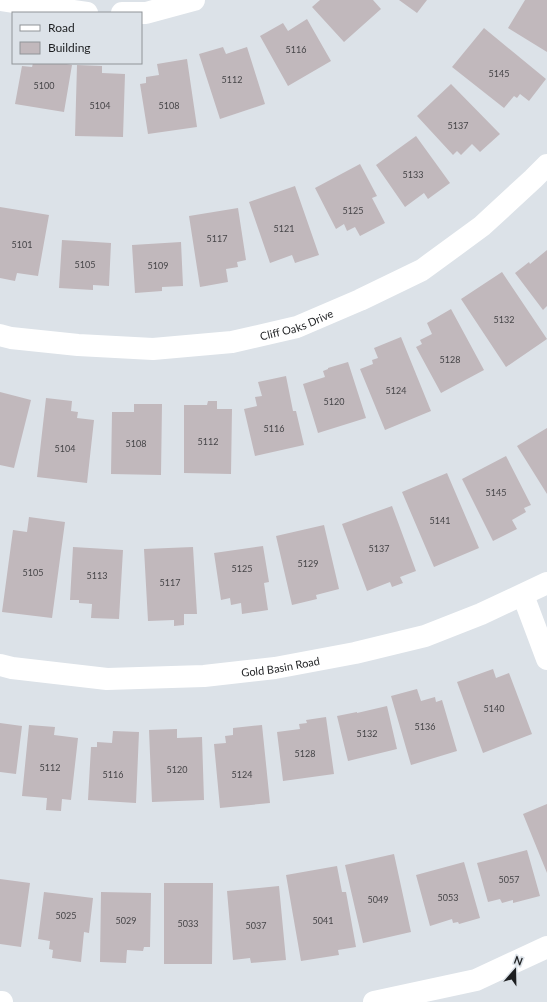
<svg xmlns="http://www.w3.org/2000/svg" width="547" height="1002" viewBox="0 0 547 1002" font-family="Lato,sans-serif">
	<rect width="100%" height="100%" fill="#dce2e8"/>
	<path fill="#c1b8bc" d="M320 0H373L381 9 344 42 312 7Z
		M399 0H427L417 13Z
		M525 0H547V52L508 28Z
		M307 19 331 61 288 86 260 36 283 23 288 31Z
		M484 28 546 79 529 101 520 94 517 98 514 96 504 108 452 67Z
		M223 47 226 54 247 47 265 104 220 119 199 54Z
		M187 59 197 127 148 134 140 84 146 83V77L159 75 157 64Z
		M33 63H61L72 65 64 112 15 104 22 66 32 67Z
		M77 65 102 66V73L125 74 123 137 75 136Z
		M451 84 500 134 480 152 472 144 461 155 457 151 453 155 417 116Z
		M416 136 450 183 428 199 424 193 405 207 376 165Z
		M360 164 377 196 372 198 385 223 360 236 355 227 347 231 344 224 336 229 315 188Z
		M295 186 319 255 295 263 292 255 270 263 249 202Z
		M0 207 49 215 38 276 17 273 15 281 0 278Z
		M238 208 246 260 237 262 238 267 226 269 228 282 200 287 189 216Z
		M62 240 111 243 109 286 93 285V290L59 288Z
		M181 242 183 286 162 287V291L135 293 132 245Z
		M547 250V306L543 310 515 273 529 262 530 264Z
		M502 272 547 339 506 367 461 299Z
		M451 309 484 370 441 393 416 347 422 344 420 340 432 334 427 323Z
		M401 337 431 411 385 430 360 369 373 364 372 360 378 358 374 348Z
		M348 362 366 418 318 433 303 384 325 377 323 371 328 369V368Z
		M286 376 293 411H296L304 445 255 456 244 409 257 406 255 397 262 396 258 382Z
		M0 392 31 400 14 468 0 465Z
		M46 398 72 401 71 411 78 412 77 418 94 420 87 483 37 477Z
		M208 401H217V409H232L231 474 184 473V405H207Z
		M134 404H162L161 475 111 474 112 412H134Z
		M547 428V494L517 446Z
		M506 456 531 505 524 508 526 512 512 520 517 529 493 541 462 479Z
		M447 473 479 548 434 567 402 492Z
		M392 506 416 571 400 577 403 583 392 587 390 582 367 591 342 524Z
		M29 517 65 522 52 618 2 612 13 530 27 532Z
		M324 525 339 589 316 595 317 599 292 605 276 536Z
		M263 546 269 582 264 583 268 610 242 614 241 603 231 605 230 598 221 600 214 553Z
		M73 547 123 550 119 619 91 618 92 604 79 603V600H70Z
		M193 547 197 614H184V625L174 626V620L148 621 144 549Z
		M493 669 496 678 509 673 532 734 483 753 457 682Z
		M417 689 421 701 435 697 436 702 442 700 457 751 411 765 391 696Z
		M387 706 397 749 348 761 337 716 357 712V713Z
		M326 717 334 774 283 781 277 732 300 729 299 724 307 723 306 720Z
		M0 723 22 726 16 774 0 772Z
		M29 725 55 727 54 735 78 738 71 800 62 799 61 811 46 810 47 798 22 796Z
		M262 725 270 803 220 808 214 744 226 743 225 736 233 735V728Z
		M177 729V738L202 737 204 800 152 802 149 730Z
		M113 731 139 732 136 803 88 800 91 747H97V742L112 743Z
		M547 804V873L523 814Z
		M527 850 540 896 513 903V900L502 903 500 899 488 902 477 863Z
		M394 854 411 932 363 943 345 865Z
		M464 862 480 918 459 924 458 922 453 923 452 919 430 926 416 875Z
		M337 866 342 892H346L356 947 338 950 339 955 301 961 286 875Z
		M0 879 30 883 21 947 0 944Z
		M164 883H213L212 964H164Z
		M279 886 286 960 251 963 250 958 233 960 227 891Z
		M44 892 93 898 89 933 84 932 81 962 52 958 53 950 49 949 50 941 38 939Z
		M101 892 151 893 150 947H144L143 951 127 950 126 963 100 962Z"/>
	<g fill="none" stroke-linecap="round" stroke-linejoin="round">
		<g stroke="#fff" stroke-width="22">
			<path d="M0 0 87 13"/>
			<path d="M122 13H146L194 0"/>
			<path id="s1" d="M0 335 11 338 78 345 153 349 232 342 297 327 360 300 422 270 482 226 533 179 547 165"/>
			<path d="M523 595 547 659"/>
			<path id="s2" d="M0 665 12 668 107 679 204 676 275 668 355 653 425 636 481 614 547 583"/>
			<path d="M0 1002H2"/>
			<path d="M374 1002 476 980 547 947"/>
		</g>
	</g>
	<g text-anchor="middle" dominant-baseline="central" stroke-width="3" stroke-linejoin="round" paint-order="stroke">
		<g font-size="9" fill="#464548">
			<text x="296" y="49">5116</text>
			<text x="499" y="73">5145</text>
			<text x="232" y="79">5112</text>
			<text x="44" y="85">5100</text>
			<text x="100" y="105">5104</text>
			<text x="169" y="105">5108</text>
			<text x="458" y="125">5137</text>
			<text x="413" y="174">5133</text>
			<text x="353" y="210">5125</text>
			<text x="284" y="228">5121</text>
			<text x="217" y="238">5117</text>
			<text x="22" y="244">5101</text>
			<text x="85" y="264">5105</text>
			<text x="158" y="265">5109</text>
			<text x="504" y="319">5132</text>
			<text x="450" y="359">5128</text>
			<text x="396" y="390">5124</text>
			<text x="334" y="401">5120</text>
			<text x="274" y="428">5116</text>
			<text x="208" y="441">5112</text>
			<text x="136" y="443">5108</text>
			<text x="65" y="448">5104</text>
			<text x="496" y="492">5145</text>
			<text x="440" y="520">5141</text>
			<text x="379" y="548">5137</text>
			<text x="308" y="563">5129</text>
			<text x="242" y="568">5125</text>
			<text x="33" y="572">5105</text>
			<text x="97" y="575">5113</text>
			<text x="170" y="582">5117</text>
			<text x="494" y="708">5140</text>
			<text x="425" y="726">5136</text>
			<text x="367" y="733">5132</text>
			<text x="305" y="753">5128</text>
			<text x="50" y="767">5112</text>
			<text x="177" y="769">5120</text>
			<text x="113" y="774">5116</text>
			<text x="242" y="774">5124</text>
			<text x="509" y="879">5057</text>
			<text x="448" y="897">5053</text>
			<text x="378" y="899">5049</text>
			<text x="66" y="915">5025</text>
			<text x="126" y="920">5029</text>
			<text x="323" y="920">5041</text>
			<text x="188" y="923">5033</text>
			<text x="256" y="925">5037</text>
		</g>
		<g font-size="11" fill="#1d1f21" stroke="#dce2e8">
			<text stroke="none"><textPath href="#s1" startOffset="300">Cliff Oaks Drive</textPath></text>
			<text stroke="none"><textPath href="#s2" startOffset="282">Gold Basin Road</textPath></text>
		</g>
	</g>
	<rect x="12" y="12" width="130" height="52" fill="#dce2e8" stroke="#909498"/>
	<rect x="20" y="25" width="20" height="6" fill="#ffffff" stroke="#909498"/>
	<text x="48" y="32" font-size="12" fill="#1d1f21">Road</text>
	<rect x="20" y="42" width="20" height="12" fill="#c1b8bc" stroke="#909498"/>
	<text x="48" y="52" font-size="12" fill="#1d1f21">Building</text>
	<g transform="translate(515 970) rotate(20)" stroke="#dce2e8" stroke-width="3" paint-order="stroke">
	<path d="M0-3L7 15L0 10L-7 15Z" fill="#1d1f21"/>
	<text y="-6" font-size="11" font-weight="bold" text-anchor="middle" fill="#1d1f21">N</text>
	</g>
</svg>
